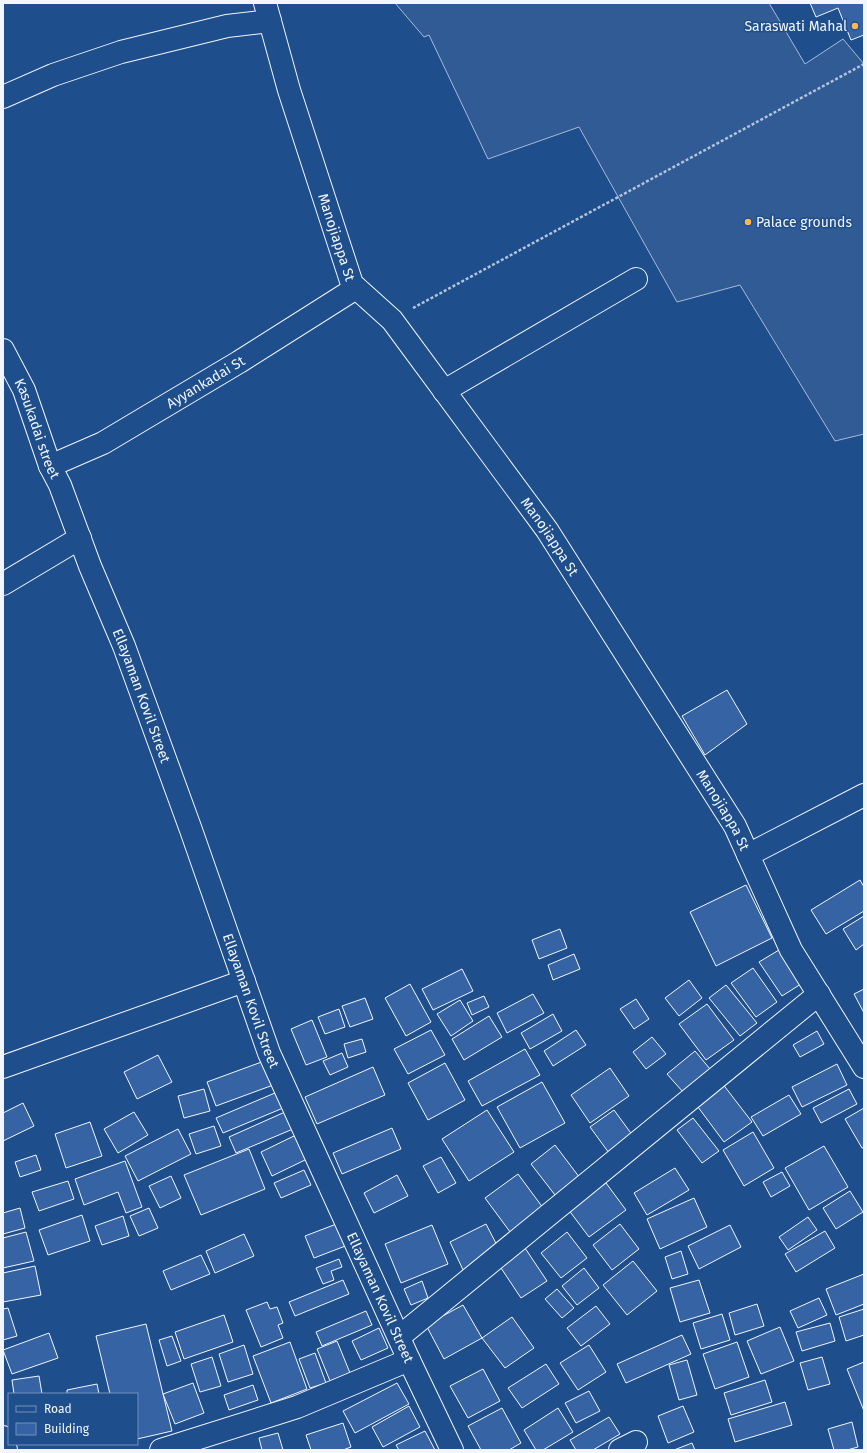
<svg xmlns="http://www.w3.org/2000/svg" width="867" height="1453" viewBox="0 0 867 1453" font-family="'Fira Sans',sans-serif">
	<rect width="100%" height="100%" fill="#1f4e8c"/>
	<path fill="#305b95" stroke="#a8bbd7" d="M395 3H769L805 64 843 39 864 64V434L835 441 740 285 677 302 579 127 488 159 429 35 424 37Z"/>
	<path fill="#3563a3" stroke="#f2f6ff" d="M810 3H864V35L851 40 838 8 816 17Z
		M727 690 747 724 705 755 682 716Z
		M860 880 864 887V911L826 934 811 910Z
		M746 885 772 938 716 966 690 912Z
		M864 916V944L856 950 843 929Z
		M560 929 567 948 539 959 532 940Z
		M779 950 801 984 782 996 759 962Z
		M574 954 580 969 553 980 548 965Z
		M753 968 777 1002 756 1017 731 983Z
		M462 969 473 991 433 1010 422 989Z
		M689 980 702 998 679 1016 665 998Z
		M410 984 431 1022 406 1036 385 998Z
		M726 985 757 1023 740 1036 709 998Z
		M864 989V1013L854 994Z
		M533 994 544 1013 507 1033 497 1013Z
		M484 996 489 1007 472 1015 467 1003Z
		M365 998 373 1019 350 1027 342 1006Z
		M636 999 649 1019 634 1029 620 1009Z
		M460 1000 473 1021 451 1036 437 1014Z
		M707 1004 734 1040 706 1060 679 1024Z
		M339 1009 345 1027 325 1034 318 1017Z
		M553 1014 562 1031 530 1049 521 1033Z
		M489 1016 502 1037 464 1060 452 1039Z
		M312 1020 327 1057 306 1065 291 1029Z
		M431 1030 445 1055 408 1074 394 1049Z
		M576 1030 586 1045 553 1066 544 1051Z
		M817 1031 824 1044 800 1057 793 1045Z
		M652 1037 666 1054 646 1069 633 1052Z
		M362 1039 366 1052 348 1058 344 1044Z
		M525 1049 540 1075 482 1106 468 1081Z
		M695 1051 710 1069 683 1092 667 1074Z
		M342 1053 348 1067 330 1075 323 1061Z
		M158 1055 172 1082 137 1099 124 1072Z
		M267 1060 276 1084 216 1106 207 1082Z
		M445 1063 465 1100 428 1120 408 1083Z
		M837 1064 847 1085 802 1107 792 1087Z
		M373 1067 385 1095 317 1124 305 1097Z
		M610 1068 629 1096 590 1123 571 1095Z
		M542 1082 565 1123 520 1148 497 1107Z
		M722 1083 752 1122 724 1142 695 1103Z
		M204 1089 210 1111 184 1118 178 1096Z
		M849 1089 857 1104 821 1123 813 1108Z
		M282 1090 288 1106 223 1133 216 1118Z
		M789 1095 801 1114 763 1136 751 1117Z
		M23 1103 34 1126 3 1141V1113Z
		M864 1108V1148H862L845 1119Z
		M487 1110 514 1152 469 1181 442 1139Z
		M614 1110 633 1136 609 1153 590 1127Z
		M134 1112 148 1135 118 1153 104 1129Z
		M285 1112 293 1129 236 1153 229 1137Z
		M693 1118 719 1151 702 1163 677 1130Z
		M90 1122 102 1156 66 1168 55 1134Z
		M214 1126 221 1146 196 1154 189 1134Z
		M392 1128 401 1149 342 1174 333 1153Z
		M178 1129 191 1154 138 1181 125 1156Z
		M753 1132 774 1168 744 1186 723 1150Z
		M296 1135 307 1159 272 1176 261 1152Z
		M555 1145 586 1186 562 1204 531 1164Z
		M824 1146 848 1187 809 1210 785 1168Z
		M249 1149 265 1189 201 1215 184 1175Z
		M36 1155 41 1170 20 1177 15 1162Z
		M441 1157 456 1183 438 1193 423 1166Z
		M125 1161 142 1207 126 1213 118 1192 84 1205 75 1179Z
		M675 1168 689 1190 647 1215 634 1193Z
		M304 1170 311 1185 281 1198 274 1183Z
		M782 1172 790 1186 771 1197 763 1182Z
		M518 1174 552 1220 519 1244 485 1198Z
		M397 1175 408 1196 374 1213 364 1193Z
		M171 1176 181 1198 160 1208 149 1186Z
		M68 1181 74 1199 39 1211 32 1192Z
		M606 1183 626 1210 589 1237 568 1209Z
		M850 1191 863 1212 836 1229 823 1208Z
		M694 1198 707 1227 660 1249 647 1219Z
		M20 1208 25 1228 3 1234V1213Z
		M149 1208 158 1228 139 1236 130 1216Z
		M82 1215 90 1241 48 1255 39 1230Z
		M123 1216 129 1236 102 1245 95 1226Z
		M808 1217 817 1230 788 1250 779 1237Z
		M339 1223 348 1245 314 1258 305 1236Z
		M486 1224 501 1253 464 1272 450 1242Z
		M620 1224 639 1249 612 1270 593 1245Z
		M432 1225 448 1264 401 1283 385 1244Z
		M730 1225 741 1247 699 1269 688 1246Z
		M825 1231 835 1248 796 1272 785 1254Z
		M26 1232 34 1261 3 1268V1238Z
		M567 1232 587 1258 561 1278 541 1253Z
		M244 1234 254 1256 215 1273 206 1251Z
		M525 1248 547 1281 521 1298 499 1265Z
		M681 1251 688 1274 672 1279 665 1257Z
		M201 1255 210 1274 171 1290 163 1271Z
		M339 1259 342 1267 331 1271 334 1280 323 1284 316 1268Z
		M633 1261 657 1291 627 1315 603 1285Z
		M35 1266 41 1295 3 1302V1273Z
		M584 1268 599 1288 577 1305 562 1286Z
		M864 1274V1304L836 1315 826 1289Z
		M343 1280 349 1294 295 1316 289 1302Z
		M699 1280 710 1313 680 1322 670 1288Z
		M422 1281 428 1298 411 1305 404 1289Z
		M557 1289 574 1308 562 1318 545 1299Z
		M819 1298 827 1315 798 1328 790 1311Z
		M267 1302 270 1309 277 1307 283 1323 278 1325 283 1338 261 1347 246 1310Z
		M757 1304 764 1326 735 1335 729 1313Z
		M463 1305 482 1338 444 1359 426 1325Z
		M596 1306 610 1324 581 1346 567 1328Z
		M8 1308 17 1336 3 1340V1309Z
		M864 1309V1335L846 1341 839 1317Z
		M366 1311 372 1325 322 1346 316 1332Z
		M722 1314 730 1340 701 1349 693 1323Z
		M224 1315 233 1342 184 1359 175 1332Z
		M512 1317 534 1348 505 1368 482 1338Z
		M830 1323 835 1341 802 1351 796 1332Z
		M146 1324 172 1431 137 1439V1394H110L96 1336Z
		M780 1327 794 1361 761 1374 747 1341Z
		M379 1328 388 1348 361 1360 352 1341Z
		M49 1333 58 1358 12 1374 3 1350Z
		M682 1335 691 1354 626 1383 617 1364Z
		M172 1336 181 1361 167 1366 159 1340Z
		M337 1341 350 1373 330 1381 317 1349Z
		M290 1342 307 1389 271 1403 253 1356Z
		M737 1342 749 1377 715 1389 703 1354Z
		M244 1345 253 1374 228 1382 219 1354Z
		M589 1345 606 1372 578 1390 560 1363Z
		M315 1353 326 1383 310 1388 299 1359Z
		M212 1357 221 1386 200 1392 191 1364Z
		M822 1357 830 1384 808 1390 800 1363Z
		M687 1360 697 1395 679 1400 669 1365Z
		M864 1362V1411L847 1369Z
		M546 1364 559 1384 522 1408 508 1388Z
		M483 1369 500 1401 468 1418 450 1386Z
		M39 1376 42 1394H14L12 1380Z
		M765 1380 772 1402 731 1415 724 1393Z
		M193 1383 204 1413 175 1424 163 1394Z
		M397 1383 409 1404 355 1433 343 1411Z
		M97 1384 99 1394H67V1390Z
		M253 1385 258 1400 229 1410 224 1395Z
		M589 1391 600 1411 576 1423 565 1403Z
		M785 1402 792 1425 735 1442 728 1419Z
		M409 1406 420 1427 383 1447 372 1427Z
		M683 1406 694 1432 668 1443 658 1416Z
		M502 1408 521 1443 509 1450H481L468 1426Z
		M558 1408 573 1432 543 1450H536L524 1430Z
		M609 1417 620 1434 593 1450H576L570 1440Z
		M852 1422 858 1447 847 1450H834L828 1429Z
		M343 1423 351 1447 343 1450H311L306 1435Z
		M425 1431 435 1450H399L396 1445Z
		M278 1433 283 1450H262L259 1438Z
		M692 1443 695 1450H674Z"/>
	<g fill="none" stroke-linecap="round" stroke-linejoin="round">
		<g stroke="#f2f6ff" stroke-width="24">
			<g id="street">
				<path id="s1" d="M265 3 289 90 352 284 392 320 547 530 735 826 791 950 864 1067"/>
				<path d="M3 97 53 75 121 52 227 26 270 21"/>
				<path id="s2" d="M3 350 24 390 50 466 60 485 90 566 124 646 191 830 269 1053 409 1360 452 1450"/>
				<path d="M444 391 636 279"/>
				<path id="s3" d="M50 466 103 443 239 362 356 288"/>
				<path d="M3 584 80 538"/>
				<path d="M748 855 864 795"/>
				<path d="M3 1067 244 981"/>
				<path d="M399 1337 819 994"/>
				<path d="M3 1437 6 1450"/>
				<path d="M161 1450 297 1407 409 1360"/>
				<path d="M620 1450 636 1442"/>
			</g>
		</g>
		<path stroke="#b3c4dc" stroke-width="2.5" stroke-dasharray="3 2" stroke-linecap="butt" d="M413 308 864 64"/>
		<use href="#street" stroke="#1f4e8c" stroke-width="22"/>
	</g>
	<g fill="#ffb74d" stroke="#1f4e8c" stroke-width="1.5">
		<circle cx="855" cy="26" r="4"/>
		<circle cx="748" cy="222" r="4"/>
	</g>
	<g text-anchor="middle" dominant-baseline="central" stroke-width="3" stroke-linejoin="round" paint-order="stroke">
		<g font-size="14" fill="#f2f6ff" stroke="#1f4e8c" text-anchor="end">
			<text x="847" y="26">Saraswati Mahal</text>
			<text x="756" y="222" text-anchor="start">Palace grounds</text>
		</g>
		<g font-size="14" fill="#f2f6ff" stroke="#1f4e8c">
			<text stroke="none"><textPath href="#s1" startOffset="245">Manojiappa St</textPath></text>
			<text stroke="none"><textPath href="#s3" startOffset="177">Ayyankadai St</textPath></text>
			<text stroke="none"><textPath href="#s2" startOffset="86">Kasukadai street</textPath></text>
			<text stroke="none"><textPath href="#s1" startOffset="616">Manojiappa St</textPath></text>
			<text stroke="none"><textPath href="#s2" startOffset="373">Ellayaman Kovil Street</textPath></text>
			<text stroke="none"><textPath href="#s1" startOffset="940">Manojiappa St</textPath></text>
			<text stroke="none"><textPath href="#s2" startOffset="697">Ellayaman Kovil Street</textPath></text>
			<text stroke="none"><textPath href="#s2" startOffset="1021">Ellayaman Kovil Street</textPath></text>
		</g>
	</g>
	<rect width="867" height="1453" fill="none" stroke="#f2f6ff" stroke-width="8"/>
	<rect x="8" y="1393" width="130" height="52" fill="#1f4e8c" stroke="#7391ba"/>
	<rect x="16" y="1406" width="20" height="6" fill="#1f4e8c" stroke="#7391ba"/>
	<text x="44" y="1413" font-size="12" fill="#f2f6ff">Road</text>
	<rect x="16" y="1423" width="20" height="12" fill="#3563a3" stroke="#7391ba"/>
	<text x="44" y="1433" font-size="12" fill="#f2f6ff">Building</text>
</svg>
